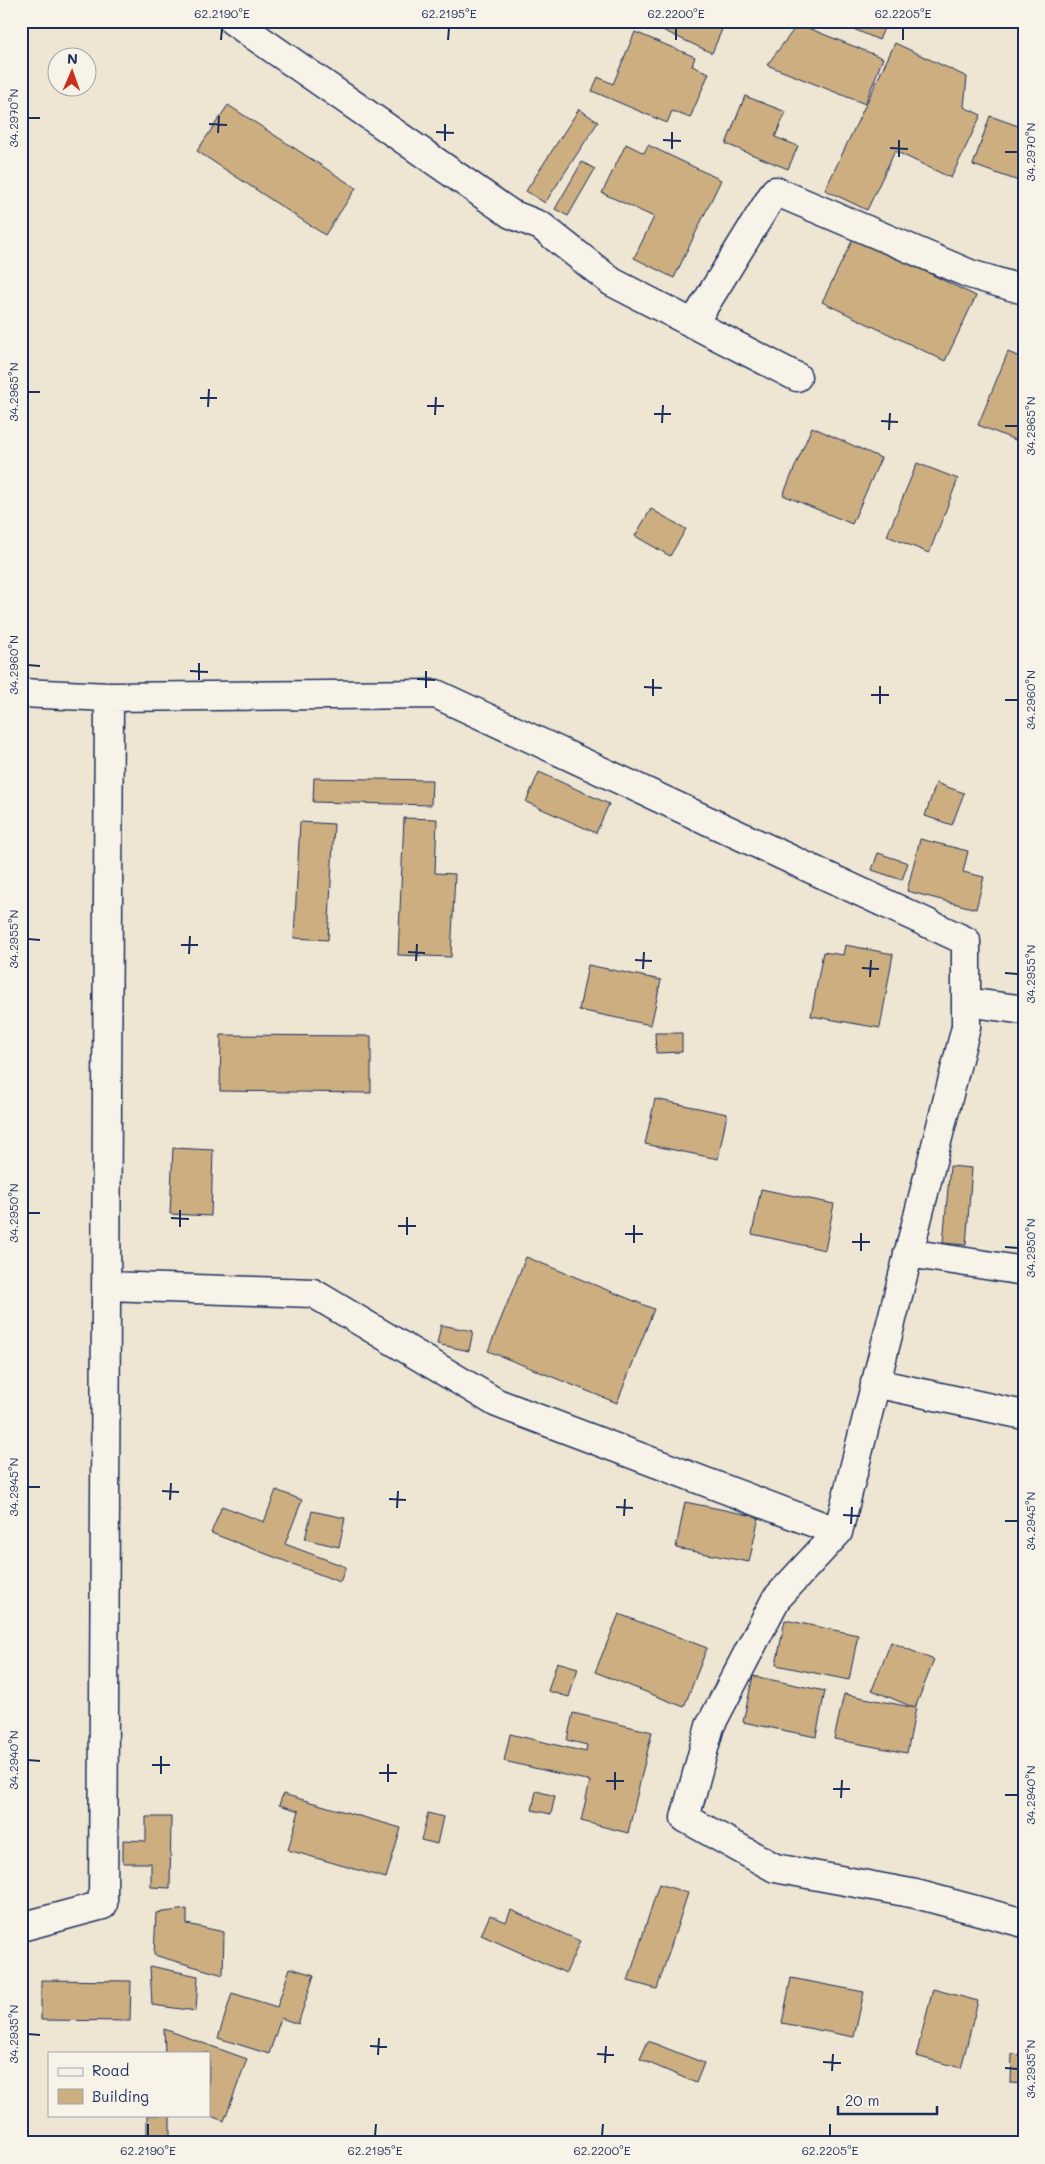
<svg xmlns="http://www.w3.org/2000/svg" width="1045" height="2164" viewBox="0 0 1045 2164" font-family="Mali,sans-serif">
	<rect width="100%" height="100%" fill="#eee5d3"/>
	<filter id="ink" filterUnits="userSpaceOnUse"><feTurbulence type="fractalNoise" baseFrequency=".02" numOctaves="2"/><feDisplacementMap in="SourceGraphic" scale="10" xChannelSelector="R" yChannelSelector="G"/><feConvolveMatrix kernelMatrix="1 2 1 2 8 2 1 2 1" color-interpolation-filters="sRGB"/></filter>
	<g filter="url(#ink)">
		<path fill="#ccae80" stroke="#1b2f5e" d="M643 21H712L723 27 712 53Z
			M835 21H887L879 40Z
			M798 24 883 58 865 104 767 65Z
			M635 32 695 57 692 66 709 73 690 118 672 111 667 123 592 91 598 77 613 84Z
			M895 43 967 77 964 107 981 115 951 178 895 151 867 210 825 190Z
			M745 96 786 112 775 137 798 146 788 169 726 144Z
			M228 105 356 188 325 235 197 151Z
			M579 109 598 122 545 203 526 191Z
			M990 116 1024 128V183L973 165Z
			M626 144 644 153 648 145 721 180 674 278 634 258 654 217 602 193Z
			M582 162 595 169 568 216 555 209Z
			M854 237 976 296 945 361 822 302Z
			M1008 352 1024 359V433L1020 442 978 425Z
			M812 427 881 458 852 524 783 495Z
			M917 463 958 479 929 553 887 536Z
			M651 509 686 529 670 556 635 536Z
			M539 772 609 804 596 833 526 802Z
			M314 778 432 780 431 805 313 802Z
			M936 783 964 793 952 825 925 816Z
			M404 818 437 819 435 873 455 874 451 957 398 955Z
			M300 822 334 824 328 940 294 938Z
			M920 839 968 851 963 872 984 877 976 909 907 891Z
			M878 853 908 863 902 880 872 870Z
			M845 945 893 954 880 1028 811 1016 823 952 843 955Z
			M588 965 661 980 651 1025 579 1010Z
			M655 1033H682V1052L656 1053Z
			M221 1035 371 1036V1093L220 1091Z
			M655 1099 727 1114 718 1159 645 1144Z
			M173 1148 213 1150 211 1216 170 1214Z
			M950 1166 972 1168 966 1245 943 1243Z
			M761 1189 834 1204 825 1250 752 1234Z
			M526 1257 654 1309 617 1403 488 1351Z
			M441 1325 473 1331 469 1351 437 1344Z
			M276 1490 302 1500 285 1544 346 1567 340 1582 211 1533 222 1506 264 1522Z
			M685 1502 759 1517 749 1562 676 1548Z
			M312 1511 345 1518 339 1547 305 1539Z
			M619 1614 707 1648 684 1707 595 1672Z
			M785 1620 858 1635 849 1680 776 1665Z
			M891 1642 934 1660 915 1708 872 1690Z
			M557 1662 578 1668 569 1697 548 1691Z
			M753 1676 825 1691 816 1737 743 1722Z
			M844 1694 916 1708 907 1753 834 1739Z
			M573 1713 652 1732 628 1833 581 1821 590 1781 504 1761 510 1734 586 1752 587 1745 567 1740Z
			M536 1791 555 1796 551 1814 532 1810Z
			M283 1794 401 1828 386 1878 288 1850 299 1811 279 1805Z
			M428 1813 443 1817 437 1844 421 1840Z
			M146 1817H171L170 1888 151 1887V1863H123V1840L146 1841Z
			M659 1884 688 1893 657 1989 628 1981Z
			M187 1909V1924L224 1932 223 1975 154 1955 156 1913Z
			M511 1910 580 1941 566 1973 481 1935 490 1915 506 1922Z
			M150 1966 198 1976 196 2011 152 2005Z
			M290 1968 314 1975 298 2024 281 2018 269 2054 218 2038 232 1993 277 2007Z
			M791 1978 864 1992 854 2037 782 2023Z
			M41 1980 131 1981 130 2021 41 2020Z
			M933 1989 978 2001 961 2068 916 2056Z
			M164 2029 247 2059 224 2121 208 2115 209 2053H165Z
			M648 2041 704 2063 696 2083 640 2059Z
			M1012 2054 1024 2055V2084L1011 2083Z
			M147 2115H170V2143H147Z"/>
		<g fill="none" stroke-linecap="round" stroke-linejoin="round">
			<g stroke="#1b2f5e" stroke-width="31">
				<path id="street" d="M233 21 511 214 541 226 612 282 797 377
					M693 324 775 191 970 274 1024 290
					M21 693 109 697 103 1905 21 1927
					M109 697 436 694 966 941V1027L838 1532 776 1599 710 1726 685 1818 775 1868 916 1894 1024 1923
					M966 1002 1024 1010
					M908 1253 1024 1271
					M106 1286 313 1293 497 1403 838 1532
					M875 1383 1024 1415"/>
			</g>
			<use href="#street" stroke="#f7f3e8" stroke-width="28"/>
		</g>
	</g>
	<path fill="none" stroke="#1b2f5e" stroke-width="2" d="M221 40 222 28M448 40 449 28M676 40V28M903 40V28M28 118H40M209 124 227 125M436 132 454 133M218 133 219 116M663 140 681 141M445 141V124M890 148 908 149M672 149V132M1005 152H1018M899 157V140M28 392H40M200 398H217M427 406H444M208 407 209 389M654 414H671M435 415 436 397M881 421 898 422M662 423 663 405M1005 426H1018M889 430 890 413M28 665 40 666M190 671 208 672M417 679 435 680M199 680V663M644 687 662 688M426 688V671M871 695H889M653 696V679M1005 700H1018M880 704V686M28 939 40 940M181 945H198M408 952 425 953M189 954 190 936M635 960 652 961M416 961 417 944M862 968 879 969M643 969 644 952M1005 973 1018 974M870 977 871 960M28 1213H40M171 1218 189 1219M398 1226H416M180 1227V1210M625 1234H643M407 1235V1217M852 1242H870M634 1243V1225M1005 1247 1018 1248M861 1251V1233M28 1487H40M162 1491 179 1492M389 1499 406 1500M170 1500 171 1483M616 1507 633 1508M397 1508 398 1491M843 1515 860 1516M624 1516 625 1499M1005 1521H1018M851 1524 852 1507M28 1760 40 1761M152 1765H170M379 1773H397M161 1774V1756M606 1781H624M388 1782V1764M833 1789H850M615 1790V1772M1005 1795H1018M841 1798 842 1780M28 2034 40 2035M370 2046 387 2047M597 2054 614 2055M378 2055 379 2038M823 2062 841 2063M605 2063 606 2046M1005 2068 1018 2069M832 2071 833 2054M148 2136V2124M375 2136 376 2124M602 2136 603 2124M830 2136V2124"/>
	<rect width="1045" height="2164" fill="none" stroke="#f7f3e8" stroke-width="55"/>
	<rect x="48" y="2052" width="162" height="65" fill="#f7f3e8" stroke="#9fa5b1"/>
	<rect x="58" y="2068" width="25" height="8" fill="#f7f3e8" stroke="#9fa5b1"/>
	<text x="92" y="2076" font-size="15" fill="#1b2f5e">Road</text>
	<rect x="58" y="2089" width="25" height="15" fill="#ccae80" stroke="#9fa5b1"/>
	<text x="92" y="2102" font-size="15" fill="#1b2f5e">Building</text>
	<g transform="translate(72 72) rotate(2)"><circle r="24" fill="#f7f3e8" stroke="#9fa5b1"/>
	<path d="M0-4L9 19L0 12L-9 19Z" fill="#c8321e"/>
	<text y="-8" font-size="14" font-weight="bold" text-anchor="middle" fill="#1b2f5e">N</text>
	</g>
	<path d="M838 2106v8h99v-8" fill="none" stroke="#1b2f5e" stroke-width="2.5"/>
	<text x="845" y="2106" font-size="15" fill="#1b2f5e" stroke="#f7f3e8" stroke-width="4" paint-order="stroke">20 m</text>
	<rect x="28" y="28" width="990" height="2108" fill="none" stroke="#1b2f5e" stroke-width="2"/>
	<g font-size="12" text-anchor="middle" fill="#1b2f5e">
		<text x="222" y="18">62.2190°E</text>
		<text x="449" y="18">62.2195°E</text>
		<text x="676" y="18">62.2200°E</text>
		<text x="903" y="18">62.2205°E</text>
		<text transform="translate(14 118) rotate(-90)" y="4">34.2970°N</text>
		<text transform="translate(1031 152) rotate(-90)" y="4">34.2970°N</text>
		<text transform="translate(14 392) rotate(-90)" y="4">34.2965°N</text>
		<text transform="translate(1031 426) rotate(-90)" y="4">34.2965°N</text>
		<text transform="translate(14 665) rotate(-90)" y="4">34.2960°N</text>
		<text transform="translate(1031 700) rotate(-90)" y="4">34.2960°N</text>
		<text transform="translate(14 939) rotate(-90)" y="4">34.2955°N</text>
		<text transform="translate(1031 974) rotate(-90)" y="4">34.2955°N</text>
		<text transform="translate(14 1213) rotate(-90)" y="4">34.2950°N</text>
		<text transform="translate(1031 1248) rotate(-90)" y="4">34.2950°N</text>
		<text transform="translate(14 1487) rotate(-90)" y="4">34.2945°N</text>
		<text transform="translate(1031 1521) rotate(-90)" y="4">34.2945°N</text>
		<text transform="translate(14 1760) rotate(-90)" y="4">34.2940°N</text>
		<text transform="translate(1031 1795) rotate(-90)" y="4">34.2940°N</text>
		<text transform="translate(14 2034) rotate(-90)" y="4">34.2935°N</text>
		<text transform="translate(1031 2069) rotate(-90)" y="4">34.2935°N</text>
		<text x="148" y="2155">62.2190°E</text>
		<text x="375" y="2155">62.2195°E</text>
		<text x="602" y="2155">62.2200°E</text>
		<text x="830" y="2155">62.2205°E</text>
	</g>
</svg>
